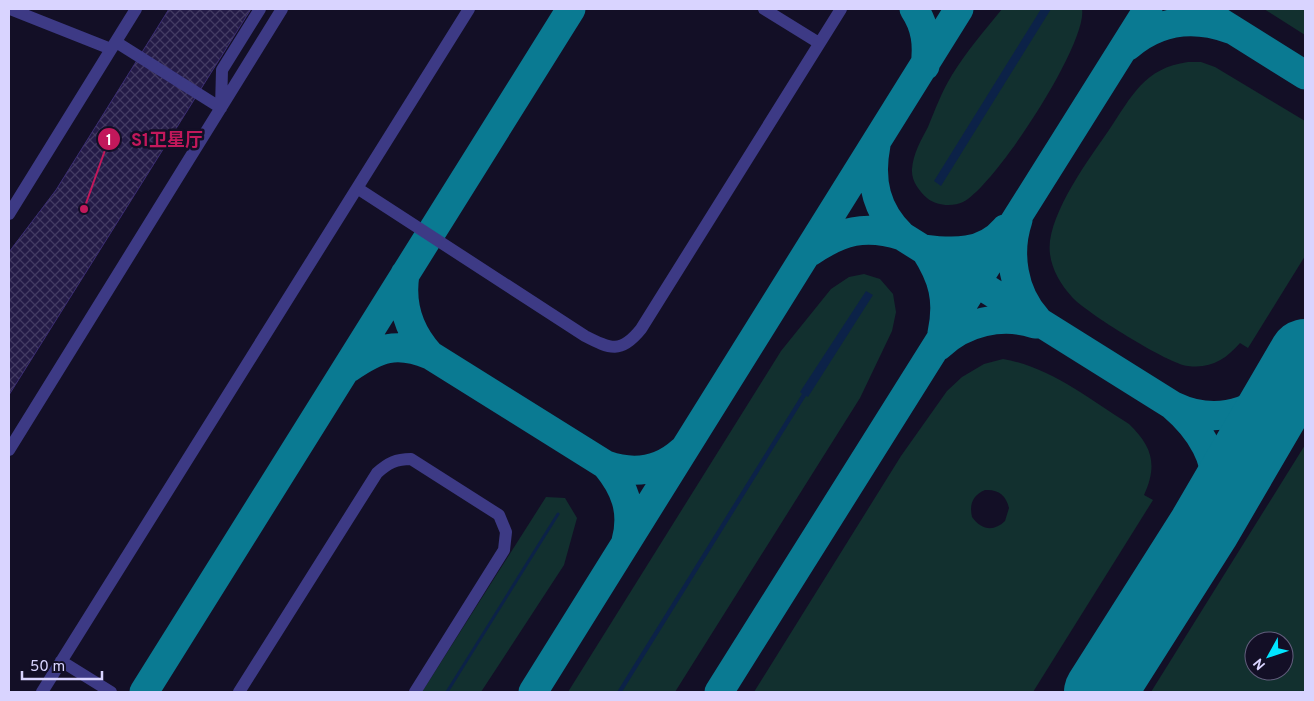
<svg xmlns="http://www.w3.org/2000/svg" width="1314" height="701" viewBox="0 0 1314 701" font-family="Overpass,'Noto Sans SC',sans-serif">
	<defs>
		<pattern id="building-cross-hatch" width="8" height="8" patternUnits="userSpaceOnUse" patternTransform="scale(1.25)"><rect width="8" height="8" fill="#241b47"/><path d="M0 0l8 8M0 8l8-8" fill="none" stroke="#433b63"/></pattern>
	</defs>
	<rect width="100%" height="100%" fill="#130f26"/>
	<path fill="#12302f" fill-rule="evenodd" d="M1002 9H1082C1088 43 995 186 963 202 953 207 936 206 927 198 919 191 911 180 912 169 913 154 921 140 928 127 935 110 942 91 952 75 966 52 985 30 1002 9Z
		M1264 9H1305V35Z
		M1188 62H1201L1215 67 1305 121V256L1248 348 1240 343C1226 359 1211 369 1188 366 1170 365 1085 312 1072 297 1061 285 1052 270 1050 254 1045 218 1089 159 1109 130 1132 96 1144 68 1188 62Z
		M864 274 880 279 893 294 896 312 892 331 860 398 675 692H568L781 351 831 289 849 277Z
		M1003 359C1050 367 1089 399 1129 424 1152 446 1158 465 1144 495L1153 500 1033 692H754L901 456 947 391 962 377 984 364ZM985 490C998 489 1006 495 1009 508L1005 521C994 532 981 530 972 517 969 504 973 495 985 490Z
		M1305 445V692H1151ZM1254 641H1284V671H1254Z
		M546 497 565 498 577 518 564 565 481 692H422Z"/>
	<path fill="#0c2248" d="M1041 9H1051L941 186 934 181Z
		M866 291 873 295 808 397 806 396 622 692H617L802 394 800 392Z"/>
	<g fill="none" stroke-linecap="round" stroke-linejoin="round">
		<path stroke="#0c2248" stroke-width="3" d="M447 692 558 514"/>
		<path stroke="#0a7a92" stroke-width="29" d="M914 9C926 27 928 45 925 66
			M1214 18 1305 75
			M1128 46C1158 20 1194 16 1230 29
			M876 145C869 181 876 211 902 236L1172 405C1199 428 1222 461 1214 499 1213 508 1207 518 1204 528
			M1018 220C1007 253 1013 293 1037 319
			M924 249C953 253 984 254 1005 229
			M925 250C943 278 949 300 942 333
			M810 252C841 231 865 224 902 236
			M405 274C400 306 409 332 430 355
			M939 346C964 322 1002 313 1035 324
			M349 368C378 348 396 341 430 355L606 465C634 475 660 471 682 451
			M1174 406C1222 429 1266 408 1297 369
			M606 465C625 488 634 511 626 541
			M144 692 571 9
			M533 692 959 9
			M719 692 1148 9"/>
		<path stroke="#0a7a92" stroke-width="72" d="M1100 692 1204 528 1305 355"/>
	</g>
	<path fill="url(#building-cross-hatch)" stroke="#3b2d73" d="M169 9H251L9 395V252L56 190Z"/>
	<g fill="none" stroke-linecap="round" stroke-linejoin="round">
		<path stroke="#3d3a85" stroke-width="12" d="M10 9 111 49
			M764 9 819 43
			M116 42 221 108
			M221 108 222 70 260 9
			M357 188 585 336C610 349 621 354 641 329L841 9
			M9 214 136 9
			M9 450 282 9
			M61 661 111 692
			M42 692 469 9
			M239 692 377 473C388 463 396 459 411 459L499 515 506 532 504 550 415 692"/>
	</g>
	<path fill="none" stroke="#c2185b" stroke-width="2" d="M84 209L109 139"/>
	<g fill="#c2185b" stroke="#130f26" stroke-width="2">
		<circle cx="84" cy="209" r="5"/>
		<circle cx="109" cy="139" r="12"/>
	</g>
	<g font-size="15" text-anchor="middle" font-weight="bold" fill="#fff">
		<text x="109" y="145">1</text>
	</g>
	<g font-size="18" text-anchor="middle" font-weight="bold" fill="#c2185b" stroke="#130f26" stroke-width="5" stroke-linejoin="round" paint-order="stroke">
		<text x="167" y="146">S1卫星厅</text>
	</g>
	<rect width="1314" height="701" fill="none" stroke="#d9d4ff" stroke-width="20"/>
	<g transform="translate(1269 656) rotate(230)"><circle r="24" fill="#130f26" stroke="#625e7d"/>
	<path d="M0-4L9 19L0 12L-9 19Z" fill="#00e5ff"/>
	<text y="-8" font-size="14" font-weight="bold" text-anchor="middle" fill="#d9d4ff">N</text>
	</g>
	<path d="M22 671v8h80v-8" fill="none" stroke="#d9d4ff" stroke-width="2.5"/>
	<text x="30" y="671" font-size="15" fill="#d9d4ff" stroke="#130f26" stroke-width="4" paint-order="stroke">50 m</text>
</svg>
